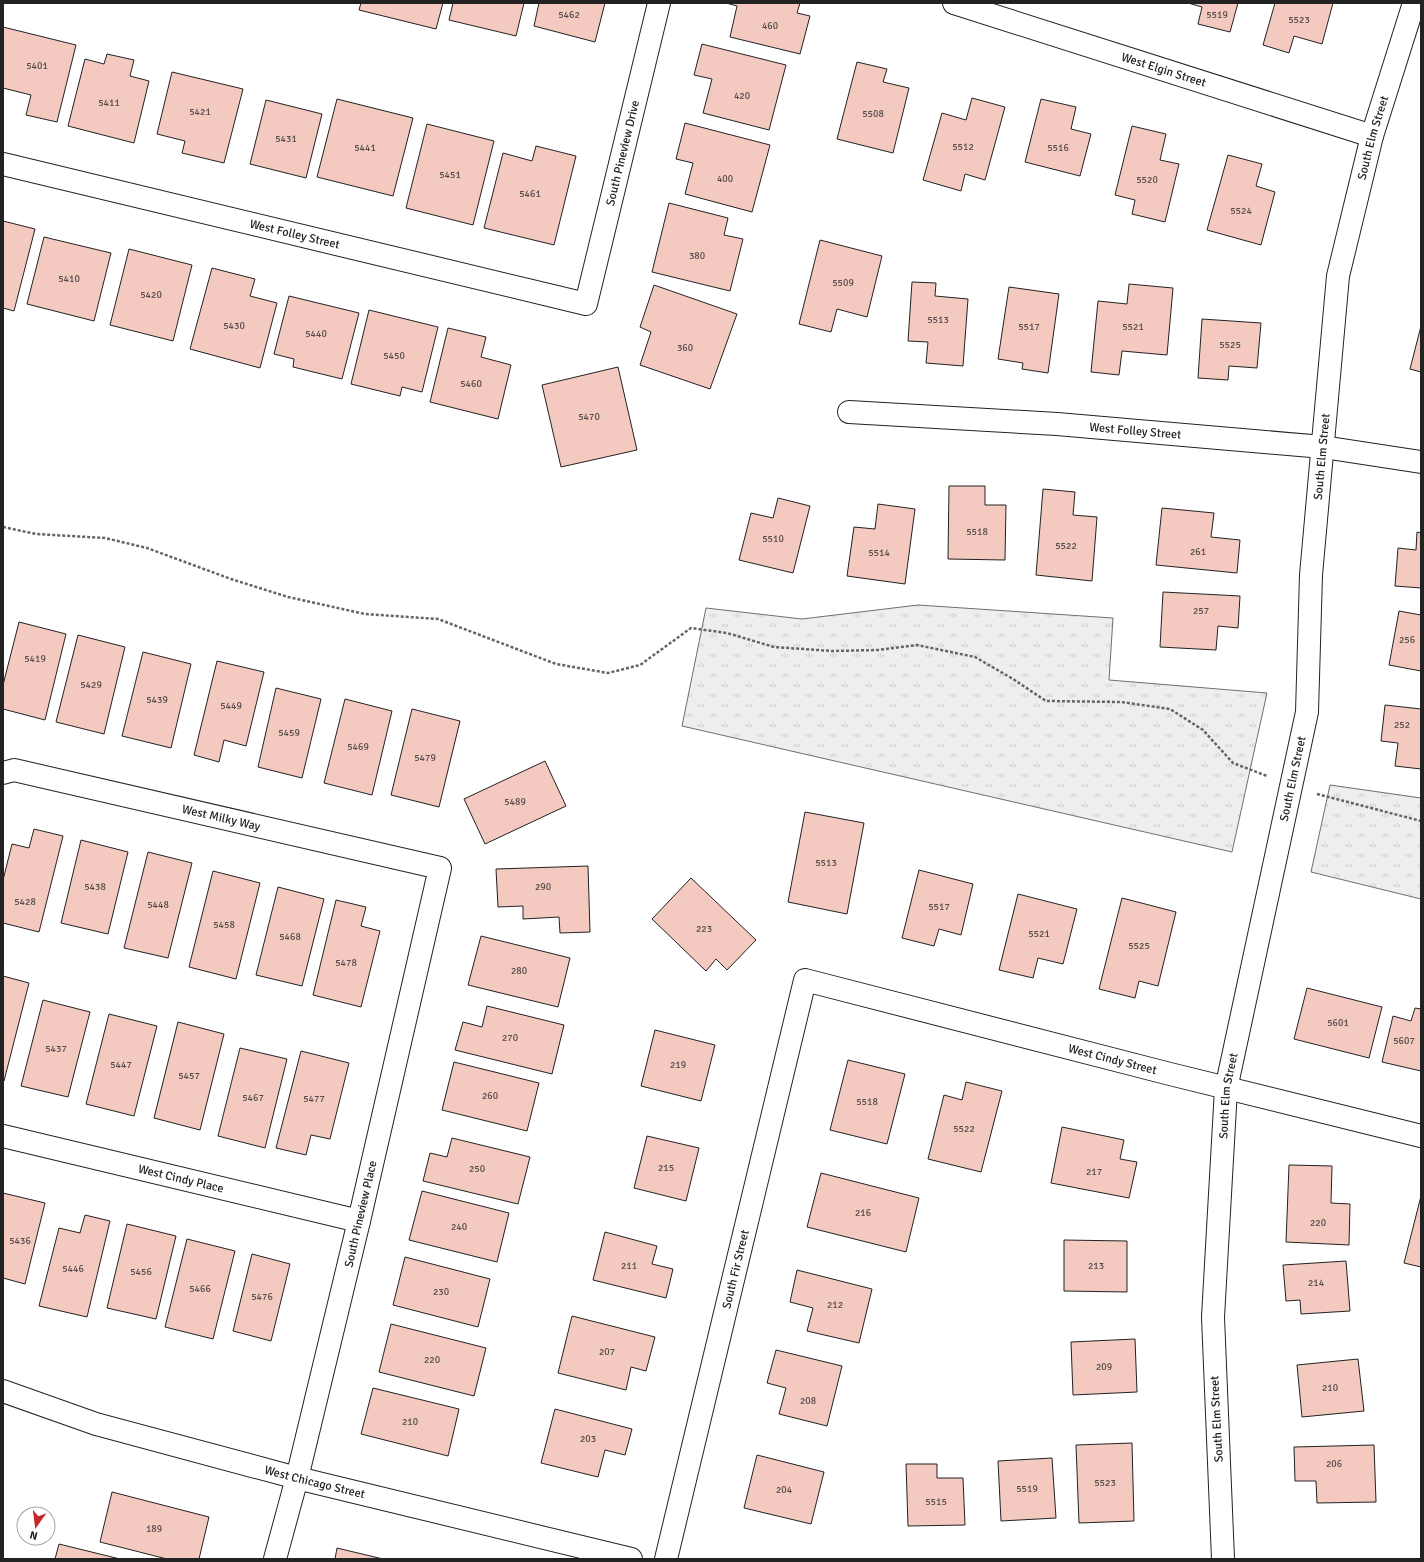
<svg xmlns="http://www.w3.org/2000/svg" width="1424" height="1562" viewBox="0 0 1424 1562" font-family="Signika,sans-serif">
	<defs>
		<pattern id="park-tufts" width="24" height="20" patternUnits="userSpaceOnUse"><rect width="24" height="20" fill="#eee"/><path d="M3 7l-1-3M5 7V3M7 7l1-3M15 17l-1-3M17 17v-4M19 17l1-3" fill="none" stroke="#ccc"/></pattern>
	</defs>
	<rect width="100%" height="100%" fill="#fff"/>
	<path fill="url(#park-tufts)" stroke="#6f6f6f" d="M918 605 1113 618 1109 680 1267 693 1232 852 682 726 706 608 802 619Z
		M1330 785 1421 798V899L1311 872Z"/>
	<path fill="#f3c9c0" stroke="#222" d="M361 3H443L436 29 359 10Z
		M453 3H524L516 36 449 20Z
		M539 3H605L595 42 534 26Z
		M726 3H800L797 13 810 16 800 54 730 37 737 6Z
		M1188 3H1238L1230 32 1198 24 1202 7Z
		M1275 3H1333L1322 44 1294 36 1289 53 1263 45Z
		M3 27 76 45 57 122 26 115 31 95 3 88Z
		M702 44 786 65 769 130 703 113 712 79 694 75Z
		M107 54 134 60 130 76 149 81 134 143 68 126 85 59 104 64Z
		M857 62 887 69 883 82 909 88 893 153 837 139Z
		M172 72 243 89 224 163 182 153 185 141 157 134Z
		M972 98 1005 107 985 180 965 174 961 191 923 180 942 113 966 120Z
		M337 99 413 118 393 196 317 177Z
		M1041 99 1076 107 1071 129 1091 134 1080 176 1025 162Z
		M266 100 322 114 306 178 250 164Z
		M685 123 770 145 752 212 685 194 693 163 676 159Z
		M427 124 494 141 473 225 406 208Z
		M1132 126 1166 134 1160 160 1179 164 1165 222 1132 214 1135 200 1115 195Z
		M536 146 576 156 554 245 484 228 503 153 532 161Z
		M1228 155 1262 164 1256 186 1275 192 1261 245 1207 230Z
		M669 203 728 218 724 235 743 239 730 291 652 272Z
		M3 221 35 229 14 311 3 308Z
		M44 237 111 253 94 321 27 304Z
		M820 240 882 256 867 317 837 309 831 332 799 324Z
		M129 249 192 265 173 341 110 325Z
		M212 268 255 279 250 296 277 303 260 368 190 349Z
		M912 282 936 283 935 296 968 299 963 366 926 363 928 342 908 341Z
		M1129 284 1173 288 1167 355 1122 351 1119 375 1091 372 1098 301 1127 304Z
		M654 285 737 314 710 389 640 365 651 332 640 327Z
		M1009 287 1059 294 1048 373 1022 369 1023 363 998 359Z
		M289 296 359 313 342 379 293 367 294 359 274 354Z
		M369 310 438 327 422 392 402 387 400 396 351 384Z
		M1202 319 1261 323 1257 368 1229 366 1228 380 1198 378Z
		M1421 326V372L1410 369Z
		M448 328 486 337 481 357 511 365 498 419 430 402Z
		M618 367 637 450 561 467 542 385Z
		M949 486H985V505H1006L1005 560 948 559Z
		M1043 489 1075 492 1073 515 1097 517 1092 581 1036 575Z
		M778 498 810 506 793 573 739 560 751 513 773 518Z
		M878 504 915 509 905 584 847 576 854 527 875 529Z
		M1162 508 1214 513 1211 537 1240 540 1237 573 1156 565Z
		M1417 532 1421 533V588L1395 586 1398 548 1416 550Z
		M1163 592 1240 596 1238 628 1218 626 1216 650 1160 647Z
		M1399 611 1421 615V671L1389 665Z
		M19 622 66 634 45 720 3 709V685Z
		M78 635 125 647 104 734 56 722Z
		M143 652 191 664 171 748 122 736Z
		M217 661 264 672 246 746 224 740 219 762 194 755Z
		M276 688 321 699 302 778 258 767Z
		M345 699 392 711 372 795 324 783Z
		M1385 705 1421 709V769L1395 766 1398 743 1381 741Z
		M412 709 460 721 439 807 391 795Z
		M545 761 566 806 485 844 464 799Z
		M805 812 864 823 847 914 788 902Z
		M34 829 63 836 39 932 3 923V880L12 844 29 848Z
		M81 840 128 852 108 934 61 923Z
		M148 852 192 863 168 958 124 948Z
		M588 866 590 932 560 933 559 917 523 919V906L498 907 496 869Z
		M919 870 973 884 961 935 939 929 934 946 902 938Z
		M213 871 260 883 236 979 189 967Z
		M691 878 756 940 727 970 716 959 706 971 652 919Z
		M278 887 324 899 302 986 256 975Z
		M1018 894 1077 909 1063 964 1038 958 1033 978 999 970Z
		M1122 898 1176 912 1158 986 1139 981 1135 998 1099 989Z
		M336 900 366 907 361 926 380 931 361 1007 313 995Z
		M481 936 570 958 558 1007 468 985Z
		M3 976 29 983 4 1081 3 1080Z
		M1307 988 1382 1007 1369 1058 1294 1039Z
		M43 1000 90 1012 68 1097 21 1086Z
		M487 1006 564 1025 552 1074 455 1050 463 1022 482 1027Z
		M1415 1008 1421 1009V1071L1382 1062 1393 1016 1411 1021Z
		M109 1014 157 1026 134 1116 86 1104Z
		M178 1022 224 1034 200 1130 154 1118Z
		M655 1030 715 1045 701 1101 641 1086Z
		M240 1048 287 1059 265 1148 218 1136Z
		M301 1051 349 1063 330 1139 311 1135 306 1155 276 1148Z
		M848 1060 905 1074 887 1144 830 1130Z
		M454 1062 539 1083 527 1131 442 1110Z
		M966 1082 1002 1091 981 1172 928 1159 944 1095 962 1100Z
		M1062 1127 1124 1140 1120 1159 1137 1162 1129 1198 1051 1183Z
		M647 1136 699 1148 686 1201 634 1188Z
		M452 1138 530 1157 518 1204 423 1181 430 1153 447 1157Z
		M1289 1165 1332 1166 1331 1203 1350 1204 1349 1245 1286 1242Z
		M821 1173 919 1198 906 1252 807 1227Z
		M422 1191 509 1213 497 1262 409 1240Z
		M3 1193 45 1203 25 1284 3 1278Z
		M1421 1196V1267L1404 1263Z
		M85 1215 110 1221 87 1317 39 1306 59 1228 80 1233Z
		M127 1224 176 1236 156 1319 107 1308Z
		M605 1232 657 1246 652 1264 673 1269 666 1298 593 1280Z
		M187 1239 235 1251 213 1339 165 1327Z
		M1064 1240 1127 1241V1292L1064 1291Z
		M252 1254 290 1264 271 1341 233 1331Z
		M405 1257 490 1279 478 1327 393 1305Z
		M1346 1261 1350 1311 1301 1314 1300 1300 1286 1301 1283 1265Z
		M797 1270 872 1289 859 1343 807 1331 813 1308 790 1302Z
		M572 1316 655 1337 646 1371 631 1367 626 1390 558 1373Z
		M391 1324 486 1348 474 1396 379 1372Z
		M1135 1339 1137 1392 1073 1395 1071 1342Z
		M776 1350 842 1366 827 1426 779 1414 786 1388 767 1383Z
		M1358 1359 1364 1411 1302 1417 1297 1365Z
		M373 1388 459 1409 448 1456 361 1434Z
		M555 1409 632 1429 625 1455 605 1450 598 1477 541 1463Z
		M1132 1443 1134 1521 1079 1523 1076 1445Z
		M1374 1445 1376 1502 1317 1503 1316 1481H1295L1294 1447Z
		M757 1455 824 1472 811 1524 744 1508Z
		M1052 1458 1056 1518 1001 1521 998 1461Z
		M906 1464H937V1478H963L965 1525 908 1526Z
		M112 1492 209 1517 199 1559H167L100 1542Z
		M59 1544 120 1559H55Z
		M337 1548 383 1559H335Z"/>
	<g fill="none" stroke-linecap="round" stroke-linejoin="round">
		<g stroke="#222" stroke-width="24">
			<g id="street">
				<path id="s1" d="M954 3 1372 136"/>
				<path id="s2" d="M3 164 586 304 659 3"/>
				<path id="s3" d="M849 412 1057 424 1323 447 1421 462"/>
				<path id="s4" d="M3 773 14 770 440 868 359 1221 297 1478 275 1559"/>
				<path id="s5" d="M3 1136 359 1221"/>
				<path id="s6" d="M666 1559 805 980 1170 1074 1421 1136"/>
				<path id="s7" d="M1223 1559 1213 1317 1226 1089 1307 712 1311 575 1338 276 1372 136 1414 3"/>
			</g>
		</g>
		<g stroke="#222" stroke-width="24">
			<g id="secondary">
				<path id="s8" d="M3 1391 96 1424 297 1478 631 1559"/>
			</g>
		</g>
		<path stroke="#646464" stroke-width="2.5" stroke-dasharray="3 2" stroke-linecap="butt" d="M3 527 36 534 105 538 147 548 231 579 288 597 365 614 438 619 556 664 608 673 640 665 691 628 727 633 774 647 832 651 878 650 917 645 975 657 1013 679 1046 701 1121 702 1170 709 1203 730 1233 763 1267 776
			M1317 794 1421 821"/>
		<use href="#street" stroke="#fff" stroke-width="22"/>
		<use href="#secondary" stroke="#fff" stroke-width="22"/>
	</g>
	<g text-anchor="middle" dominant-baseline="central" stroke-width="3" stroke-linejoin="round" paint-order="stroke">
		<g font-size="10" fill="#564c4a">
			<text x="569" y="15">5462</text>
			<text x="1217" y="15">5519</text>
			<text x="1299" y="20">5523</text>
			<text x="770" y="26">460</text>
			<text x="37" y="66">5401</text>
			<text x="742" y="96">420</text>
			<text x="109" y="103">5411</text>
			<text x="200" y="112">5421</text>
			<text x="873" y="114">5508</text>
			<text x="286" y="139">5431</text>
			<text x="963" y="147">5512</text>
			<text x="365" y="148">5441</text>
			<text x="1058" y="148">5516</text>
			<text x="450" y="175">5451</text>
			<text x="725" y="179">400</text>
			<text x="1147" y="180">5520</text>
			<text x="530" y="194">5461</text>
			<text x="1241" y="211">5524</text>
			<text x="697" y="256">380</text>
			<text x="69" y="279">5410</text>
			<text x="843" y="283">5509</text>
			<text x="151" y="295">5420</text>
			<text x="938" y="320">5513</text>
			<text x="234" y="326">5430</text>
			<text x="1029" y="327">5517</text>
			<text x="1133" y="327">5521</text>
			<text x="316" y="334">5440</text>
			<text x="1230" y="345">5525</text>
			<text x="685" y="348">360</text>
			<text x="394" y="356">5450</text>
			<text x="471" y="384">5460</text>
			<text x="589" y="417">5470</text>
			<text x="977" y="532">5518</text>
			<text x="773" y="539">5510</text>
			<text x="1066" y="546">5522</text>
			<text x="1198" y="552">261</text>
			<text x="879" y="553">5514</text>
			<text x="1201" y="611">257</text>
			<text x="1407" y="640">256</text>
			<text x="35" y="659">5419</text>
			<text x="91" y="685">5429</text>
			<text x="157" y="700">5439</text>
			<text x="231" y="706">5449</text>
			<text x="1402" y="725">252</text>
			<text x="289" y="733">5459</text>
			<text x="358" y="747">5469</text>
			<text x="425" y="758">5479</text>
			<text x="515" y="802">5489</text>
			<text x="826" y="863">5513</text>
			<text x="95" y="887">5438</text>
			<text x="543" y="887">290</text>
			<text x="25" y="902">5428</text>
			<text x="158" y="905">5448</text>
			<text x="939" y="907">5517</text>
			<text x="224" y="925">5458</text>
			<text x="704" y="929">223</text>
			<text x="1039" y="934">5521</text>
			<text x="290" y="937">5468</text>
			<text x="1139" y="946">5525</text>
			<text x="346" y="963">5478</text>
			<text x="519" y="971">280</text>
			<text x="1338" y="1023">5601</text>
			<text x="510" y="1038">270</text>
			<text x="1404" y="1041">5607</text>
			<text x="56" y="1049">5437</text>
			<text x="121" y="1065">5447</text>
			<text x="678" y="1065">219</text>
			<text x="189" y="1076">5457</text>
			<text x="490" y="1096">260</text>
			<text x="253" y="1098">5467</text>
			<text x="314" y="1099">5477</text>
			<text x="867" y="1102">5518</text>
			<text x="964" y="1129">5522</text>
			<text x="666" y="1168">215</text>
			<text x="477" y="1169">250</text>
			<text x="1094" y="1172">217</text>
			<text x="863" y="1213">216</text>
			<text x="1318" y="1223">220</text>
			<text x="459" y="1227">240</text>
			<text x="20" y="1241">5436</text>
			<text x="629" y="1266">211</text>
			<text x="1096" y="1266">213</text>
			<text x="73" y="1269">5446</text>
			<text x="141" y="1272">5456</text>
			<text x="1316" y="1283">214</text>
			<text x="200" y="1289">5466</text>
			<text x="441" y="1292">230</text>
			<text x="262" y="1297">5476</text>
			<text x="835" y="1305">212</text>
			<text x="607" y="1352">207</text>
			<text x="432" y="1360">220</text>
			<text x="1104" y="1367">209</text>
			<text x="1330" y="1388">210</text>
			<text x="808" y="1401">208</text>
			<text x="410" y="1422">210</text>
			<text x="588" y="1439">203</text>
			<text x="1334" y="1464">206</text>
			<text x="1105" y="1483">5523</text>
			<text x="1027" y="1489">5519</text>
			<text x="784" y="1490">204</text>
			<text x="936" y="1502">5515</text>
			<text x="154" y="1529">189</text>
		</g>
		<g font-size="12" fill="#222" stroke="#fff">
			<text stroke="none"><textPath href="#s1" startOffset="220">West Elgin Street</textPath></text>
			<text stroke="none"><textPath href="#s7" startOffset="1436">South Elm Street</textPath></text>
			<text stroke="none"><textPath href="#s2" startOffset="755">South Pineview Drive</textPath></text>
			<text stroke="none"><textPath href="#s2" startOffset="300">West Folley Street</textPath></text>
			<text stroke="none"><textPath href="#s3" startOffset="287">West Folley Street</textPath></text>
			<text stroke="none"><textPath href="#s7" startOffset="1112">South Elm Street</textPath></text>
			<text stroke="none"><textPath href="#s7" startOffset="788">South Elm Street</textPath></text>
			<text stroke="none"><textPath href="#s4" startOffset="224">West Milky Way</textPath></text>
			<text stroke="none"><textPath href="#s6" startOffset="913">West Cindy Street</textPath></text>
			<text stroke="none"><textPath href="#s7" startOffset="464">South Elm Street</textPath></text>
			<text stroke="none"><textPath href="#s5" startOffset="183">West Cindy Place</textPath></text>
			<text transform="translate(361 1214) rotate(-77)">South Pineview Place</text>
			<text stroke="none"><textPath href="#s6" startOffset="298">South Fir Street</textPath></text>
			<text transform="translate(1217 1419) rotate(-93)">South Elm Street</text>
			<text stroke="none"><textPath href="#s8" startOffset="325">West Chicago Street</textPath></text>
		</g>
	</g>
	<rect width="1424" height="1562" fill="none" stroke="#222222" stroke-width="8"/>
	<g transform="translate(36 1526) rotate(194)"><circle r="19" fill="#ffffff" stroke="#a7a7a7"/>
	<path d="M0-3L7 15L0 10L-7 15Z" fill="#c62828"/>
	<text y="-6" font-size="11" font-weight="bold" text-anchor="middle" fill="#222222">N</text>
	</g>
</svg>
